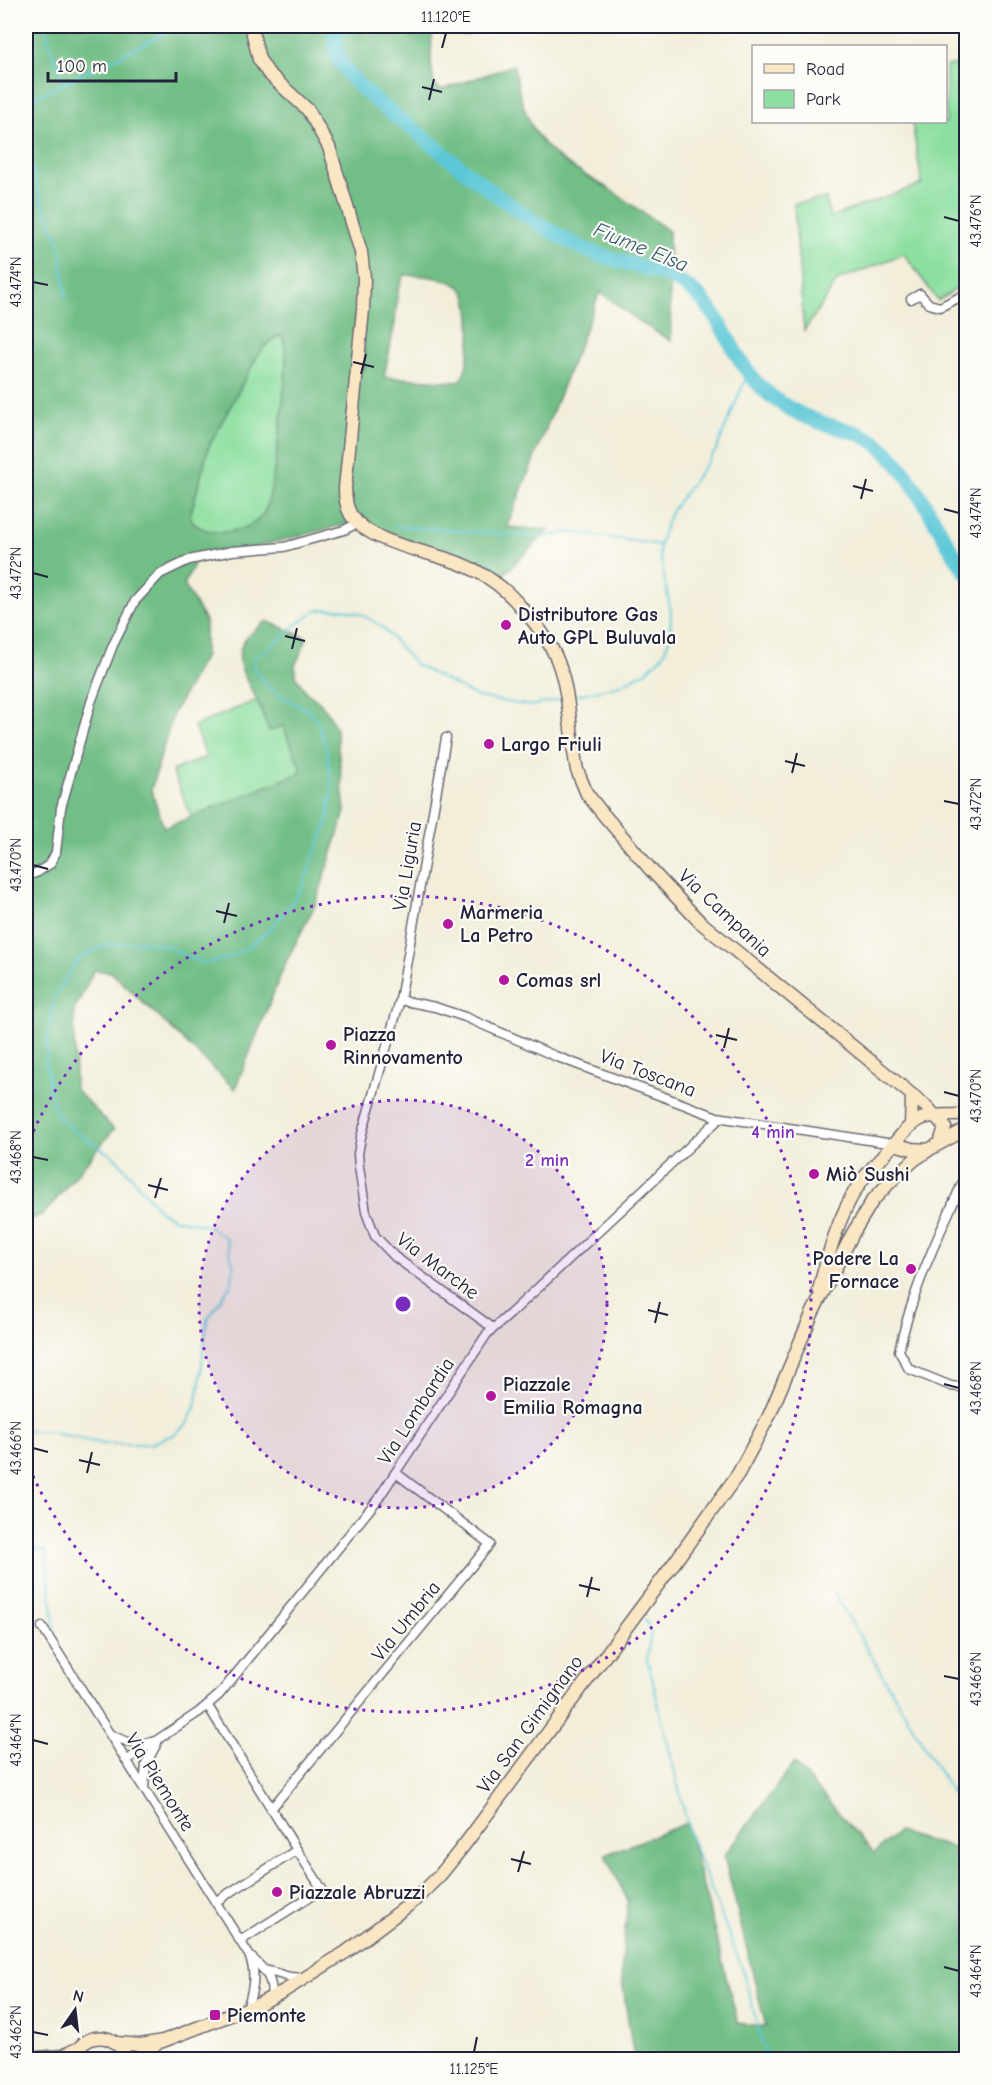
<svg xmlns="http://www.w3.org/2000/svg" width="992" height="2085" viewBox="0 0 992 2085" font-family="'Comic Neue',sans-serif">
	<rect width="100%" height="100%" fill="#fdfcf7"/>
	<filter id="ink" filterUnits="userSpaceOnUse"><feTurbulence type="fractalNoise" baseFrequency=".0167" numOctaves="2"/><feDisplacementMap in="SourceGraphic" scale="12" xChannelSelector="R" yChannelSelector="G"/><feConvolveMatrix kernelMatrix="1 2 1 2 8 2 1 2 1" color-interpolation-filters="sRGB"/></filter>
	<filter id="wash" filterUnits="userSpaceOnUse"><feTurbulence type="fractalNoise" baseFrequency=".008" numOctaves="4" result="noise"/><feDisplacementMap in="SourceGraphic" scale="24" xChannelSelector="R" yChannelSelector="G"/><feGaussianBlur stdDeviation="1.35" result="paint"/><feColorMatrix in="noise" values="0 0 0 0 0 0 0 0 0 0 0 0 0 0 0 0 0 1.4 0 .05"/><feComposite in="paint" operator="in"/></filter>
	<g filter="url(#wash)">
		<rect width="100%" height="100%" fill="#f2eeda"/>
		<path fill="#8cdfa0" stroke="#57806e" stroke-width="1.5" d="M966 63V290L964 291 961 286 938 301 904 254 838 280 804 331 794 204 826 198 830 217 922 184 912 122H946V66Z
			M282 335C285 344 286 352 286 362 286 385 274 502 262 516 252 528 230 534 215 532 204 530 194 527 190 516L209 446 257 357C264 346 270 340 282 335Z
			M257 700 269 731 283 725 303 772 192 818 172 771 206 757 194 726Z"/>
		<path fill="#71be86" stroke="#4a7060" stroke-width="1.5" fill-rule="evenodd" d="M26 26H476L467 35 432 31 431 61 434 84 440 89H445L514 65C518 91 524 116 539 138 555 161 586 175 609 189 630 203 649 217 669 231L671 341 641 323 600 292 507 527 549 530 499 579 469 560 388 534 376 529 363 520 195 562 184 585 205 621V656L173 714 151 790 164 828 302 772 283 726 269 731C265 721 262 710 257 700 249 684 232 662 243 643 248 634 259 627 267 621L307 638 295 666 296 677 307 693 320 702 330 716 336 729 345 812 316 903 286 962 235 1089 111 972 94 970 74 1011 75 1089 114 1129 44 1214 26 1221V826L28 825 26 814ZM404 275C420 275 450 277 462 289 475 301 472 370 459 382L384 377 395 323 398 290ZM282 335C285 344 286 353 286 362 285 386 274 502 262 516 252 528 230 534 215 532 204 530 194 527 190 516L209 446 257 357C264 346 270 340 282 335Z
			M794 1763 874 1853 898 1832 957 1849 966 1860V2059H634L621 1973 628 1901 605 1855 687 1823 738 2023 766 2027 724 1856Z"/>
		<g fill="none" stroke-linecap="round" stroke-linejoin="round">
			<path stroke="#5cc7d7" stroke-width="2" d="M45 26 54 57 64 82
				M274 26 337 31
				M26 102 33 129 30 159 41 199 60 245 66 297
				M26 102 180 26
				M395 526 543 537 570 532 660 545
				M570 697 620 685 647 671 663 655 670 637 671 612 659 551 662 536 671 512 716 450 748 373
				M26 1431H45L103 1444H150L173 1435 187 1424 195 1407 199 1389 207 1320 231 1284 234 1268 226 1238 206 1225 175 1219 161 1212 116 1158 75 1132 57 1115 51 1100 46 1062 50 1020 56 994 79 958 106 945 143 942 167 946 189 958 206 963 229 958 247 948 268 931 289 907 303 885 328 821 332 790 328 756 319 724 308 710 290 701 266 685 254 669 253 661 257 655 271 647 292 628 317 610 343 609 361 614 381 626 416 665 478 697 532 706 562 699
				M26 1548 46 1551 55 1633
				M834 1593 966 1817
				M645 1619 651 1632 647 1658 690 1835 742 1968 767 2060"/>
			<path stroke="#5cc7d7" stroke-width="15" d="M339 26C333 39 335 56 344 68 362 93 388 110 412 128 465 171 520 218 582 248 614 263 654 266 684 285 723 309 729 355 759 385 777 404 801 416 825 424 843 429 861 432 876 443 913 469 938 534 966 572"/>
		</g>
	</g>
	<g filter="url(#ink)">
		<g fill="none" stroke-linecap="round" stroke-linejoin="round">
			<g stroke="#6b6973" stroke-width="11">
				<path id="street" d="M911 299 920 294 929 304 940 307 966 294
					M446 738 400 1000 361 1137 358 1154 359 1167 366 1212 375 1236 395 1257 493 1328
					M26 873 30 875 38 872 50 864 56 852 61 808 91 702 113 645 135 601 160 574 189 560 232 551 284 547 344 530 358 523
					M400 1000 435 1007 465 1017 555 1056 717 1117 894 1144
					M966 1175C940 1232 912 1290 899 1351L909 1369 951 1386 966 1388
					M42 1627 249 1955C257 1974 253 1990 247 2009
					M208 1706 297 1850
					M112 1735C125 1742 136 1745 151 1742
					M127 1760 199 1712 219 1695 378 1499 487 1334 510 1314 720 1118
					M144 1787 146 1764 157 1743
					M271 1809 490 1544 396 1473
					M215 1902 297 1850 322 1889 240 1941
					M252 1958C265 1970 274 1979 271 1998
					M265 1970 290 1977 306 1978"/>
			</g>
			<g stroke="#6b6973" stroke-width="15">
				<path id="secondary" d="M251 26 259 59 268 73 308 110 329 147 361 252 364 278 363 310 345 488C345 497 346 507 351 515 370 544 430 551 461 564 484 573 504 587 520 606 535 622 550 641 558 662 570 694 570 736 577 770L587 794 603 814 651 870 699 921 928 1108 945 1127 940 1143
					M911 1125 912 1096
					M894 1144 912 1149 928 1150
					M819 1290C828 1255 838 1217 858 1186 867 1172 880 1160 891 1147 900 1138 908 1124 921 1119 934 1113 952 1117 966 1114
					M117 2043 141 2045 163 2041 259 2004 284 1991 346 1952 414 1901 441 1874 465 1844 672 1566 738 1474 769 1416 812 1314 853 1233 873 1200 891 1181 914 1160 930 1149 966 1129
					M26 2059 62 2056 79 2048
					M74 2060C81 2030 118 2030 127 2060
					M137 2060 157 2044"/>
			</g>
			<use href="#street" stroke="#fff" stroke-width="8"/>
			<use href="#secondary" stroke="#fbe6c4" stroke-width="12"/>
		</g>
	</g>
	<path fill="none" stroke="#22223b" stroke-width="2" d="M442 48 446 33M422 87 442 92M429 100 434 79M944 217 959 221M33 282 48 285M353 362 374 367M361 374 366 354M853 486 873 491M861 499 866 479M944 509 959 513M33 573 48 577M285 636 305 641M292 649 297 628M785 761 805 766M792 773 797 753M944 801 959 804M33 865 48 869M216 911 237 916M224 923 229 903M716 1035 737 1040M724 1048 729 1028M944 1092 959 1096M33 1157 48 1160M148 1185 168 1190M155 1198 161 1178M648 1310 668 1315M655 1323 660 1302M944 1384 959 1388M33 1448 48 1452M79 1460 100 1465M87 1473 92 1452M579 1585 600 1590M587 1597 592 1577M944 1676 959 1679M33 1740 48 1744M511 1859 531 1864M518 1872 524 1851M944 1967 959 1971M33 2032 48 2035M474 2052 477 2037"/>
	<circle cx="403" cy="1304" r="204" fill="#7b2cbf" fill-opacity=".12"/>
	<g fill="none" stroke="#7b2cbf" stroke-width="3" stroke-dasharray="3 6">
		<circle cx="403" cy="1304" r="204"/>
		<path d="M26 1148A408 408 0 1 1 26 1460"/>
	</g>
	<g fill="#b5179e" stroke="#fdfcf7" stroke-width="2">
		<circle cx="506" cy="625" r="6"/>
		<circle cx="489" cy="744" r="6"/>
		<circle cx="448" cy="924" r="6"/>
		<circle cx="504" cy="980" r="6"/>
		<circle cx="331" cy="1045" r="6"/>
		<circle cx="814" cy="1174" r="6"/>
		<circle cx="911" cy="1269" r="6"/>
		<circle cx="491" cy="1396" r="6"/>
		<circle cx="277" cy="1892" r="6"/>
		<rect x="209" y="2009" width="12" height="12" rx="3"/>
	</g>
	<g text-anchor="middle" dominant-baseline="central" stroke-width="4.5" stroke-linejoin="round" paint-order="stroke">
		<g font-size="20" font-weight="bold" fill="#22223b" stroke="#fdfcf7" text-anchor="start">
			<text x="518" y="614">Distributore Gas<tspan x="518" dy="23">Auto GPL Buluvala</tspan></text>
			<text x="501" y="744">Largo Friuli</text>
			<text x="460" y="912">Marmeria<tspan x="460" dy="23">La Petro</tspan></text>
			<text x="516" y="980">Comas srl</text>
			<text x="343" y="1034">Piazza<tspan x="343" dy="23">Rinnovamento</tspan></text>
			<text x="826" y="1174">Miò Sushi</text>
			<text x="899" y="1258" text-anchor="end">Podere La<tspan x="899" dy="23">Fornace</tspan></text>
			<text x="503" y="1384">Piazzale<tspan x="503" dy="23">Emilia Romagna</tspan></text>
			<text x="289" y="1892">Piazzale Abruzzi</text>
			<text x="227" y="2015">Piemonte</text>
		</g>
		<g font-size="20" fill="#22223b" stroke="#fdfcf7">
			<text transform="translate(407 866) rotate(-80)">Via Liguria</text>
			<text transform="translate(725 913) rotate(43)">Via Campania</text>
			<text transform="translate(648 1073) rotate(21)">Via Toscana</text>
			<text transform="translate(438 1266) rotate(37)">Via Marche</text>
			<text transform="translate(416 1411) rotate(-57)">Via Lombardia</text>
			<text transform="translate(406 1621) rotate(-51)">Via Umbria</text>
			<text transform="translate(530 1724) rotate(-54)">Via San Gimignano</text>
			<text transform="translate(160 1782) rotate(58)">Via Piemonte</text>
		</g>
		<g font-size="21" font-style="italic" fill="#365c72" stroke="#fdfcf7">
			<text transform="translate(641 247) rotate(22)">Fiume Elsa</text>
		</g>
	</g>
	<circle cx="403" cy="1304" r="9" fill="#7b2cbf" stroke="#fdfcf7" stroke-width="3"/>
	<g font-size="18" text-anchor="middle" font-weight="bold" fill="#7b2cbf" stroke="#fdfcf7" stroke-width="4.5" stroke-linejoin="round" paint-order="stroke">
		<text x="773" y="1138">4 min</text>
		<text x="547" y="1166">2 min</text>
	</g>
	<rect width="992" height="2085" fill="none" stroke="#fdfcf7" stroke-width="66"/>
	<rect x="752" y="45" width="195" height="78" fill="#fdfcf7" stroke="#a5a5ac" stroke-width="1.5"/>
	<rect x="764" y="64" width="30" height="9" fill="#fbe6c4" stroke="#a5a5ac" stroke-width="1.5"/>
	<text x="806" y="75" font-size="18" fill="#22223b">Road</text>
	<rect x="764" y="90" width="30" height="18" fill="#8cdfa0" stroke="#a5a5ac" stroke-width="1.5"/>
	<text x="806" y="105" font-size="18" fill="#22223b">Park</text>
	<g transform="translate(75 2010) rotate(14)" stroke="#fdfcf7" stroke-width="4.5" paint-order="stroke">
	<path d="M0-4.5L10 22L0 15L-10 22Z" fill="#22223b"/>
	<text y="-9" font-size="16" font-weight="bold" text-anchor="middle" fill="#22223b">N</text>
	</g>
	<path d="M48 72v9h128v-9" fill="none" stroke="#22223b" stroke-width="3"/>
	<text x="57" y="72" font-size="18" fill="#22223b" stroke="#fdfcf7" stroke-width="4.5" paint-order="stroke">100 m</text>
	<rect x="33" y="33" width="926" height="2019" fill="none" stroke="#22223b" stroke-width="2"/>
	<g font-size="15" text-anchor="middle" fill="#22223b">
		<text x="446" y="22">11.120°E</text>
		<text transform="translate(976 221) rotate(-90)" y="5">43.476°N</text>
		<text transform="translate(16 282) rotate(-90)" y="5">43.474°N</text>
		<text transform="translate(976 513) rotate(-90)" y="5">43.474°N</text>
		<text transform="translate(16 573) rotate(-90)" y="5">43.472°N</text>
		<text transform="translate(976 804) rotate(-90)" y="5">43.472°N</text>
		<text transform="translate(16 865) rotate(-90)" y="5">43.470°N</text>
		<text transform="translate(976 1096) rotate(-90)" y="5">43.470°N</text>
		<text transform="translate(16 1157) rotate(-90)" y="5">43.468°N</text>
		<text transform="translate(976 1388) rotate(-90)" y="5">43.468°N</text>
		<text transform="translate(16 1448) rotate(-90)" y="5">43.466°N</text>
		<text transform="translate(976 1679) rotate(-90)" y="5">43.466°N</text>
		<text transform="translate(16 1740) rotate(-90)" y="5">43.464°N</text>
		<text transform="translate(976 1971) rotate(-90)" y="5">43.464°N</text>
		<text transform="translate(16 2032) rotate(-90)" y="5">43.462°N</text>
		<text x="474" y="2074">11.125°E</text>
	</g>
</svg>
